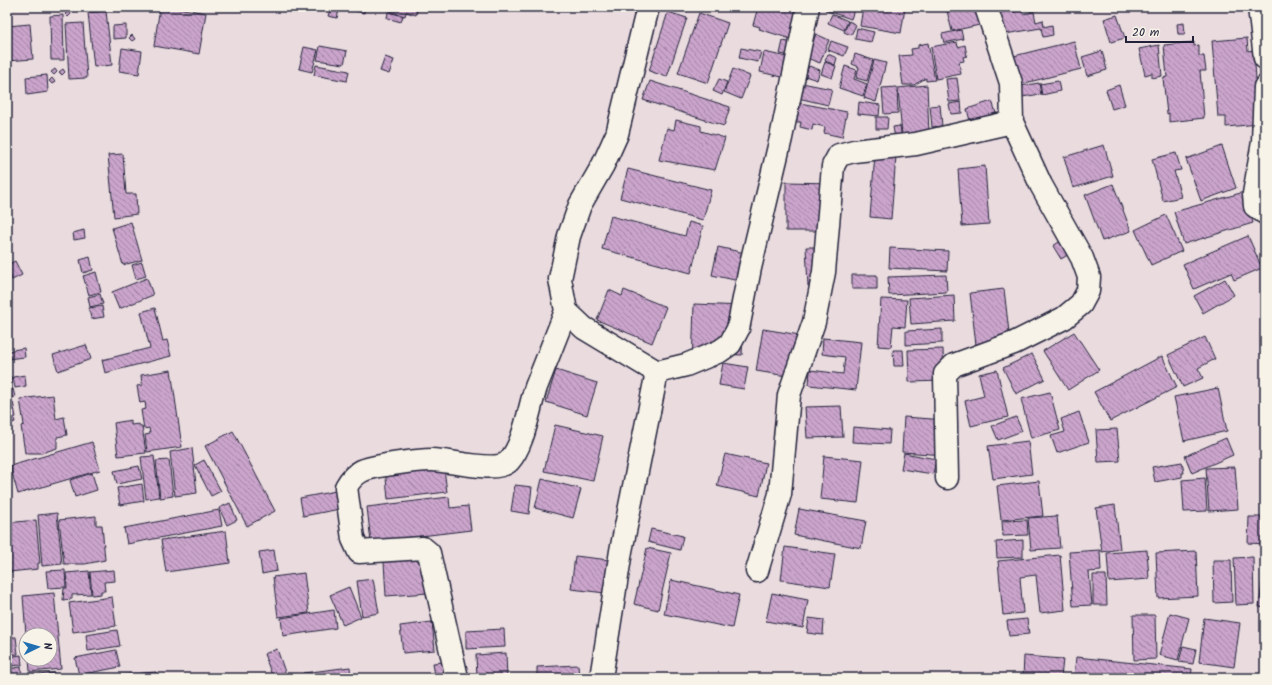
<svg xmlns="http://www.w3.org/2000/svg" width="1272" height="685" viewBox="0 0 1272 685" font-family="Kalam,sans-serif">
	<defs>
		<pattern id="building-back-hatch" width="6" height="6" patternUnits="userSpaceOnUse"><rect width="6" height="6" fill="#caa4cb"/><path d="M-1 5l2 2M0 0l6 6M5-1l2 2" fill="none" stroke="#a485a6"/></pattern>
	</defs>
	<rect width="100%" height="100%" fill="#eadbdf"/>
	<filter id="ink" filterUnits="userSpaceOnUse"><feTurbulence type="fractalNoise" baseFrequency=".025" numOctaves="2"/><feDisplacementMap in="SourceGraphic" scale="8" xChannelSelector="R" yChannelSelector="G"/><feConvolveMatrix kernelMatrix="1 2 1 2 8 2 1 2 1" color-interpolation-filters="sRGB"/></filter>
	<g filter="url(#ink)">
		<path fill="url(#building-back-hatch)" stroke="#22223b" d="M160 7H172L206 13 199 54 154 46Z
			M331 7H340L337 18 328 16Z
			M347 7H365L364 13 347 9Z
			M390 7H418L416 15 406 12 405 16 391 12 392 8Z
			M758 7H795V9L802 11 794 40 759 29 760 27 753 25Z
			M826 7H855L851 19 825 10Z
			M863 7 905 8 901 33 860 26Z
			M946 7H980L984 24 952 31Z
			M997 7H1013L1014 12 1022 10 1023 14 1034 12 1036 22 1043 20 1044 27 1052 25 1053 35 1043 37 1041 28 1005 34Z
			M1030 7H1049V8L1030 11Z
			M69 11 71 14 68 17 65 14Z
			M106 11 112 65 94 67 88 13Z
			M388 12 403 16 401 22 387 18Z
			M668 12 687 18 667 77 649 71Z
			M699 13 728 23 708 83 678 73Z
			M832 14 848 21 844 30 828 23Z
			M63 15 64 60H51L50 16Z
			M1117 15 1125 38 1111 42 1104 19Z
			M849 21 856 25 851 35 844 32Z
			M83 23 87 78 69 79 66 24Z
			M1184 23 1185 34H1178L1177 24Z
			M30 24 33 59 7 61V26Z
			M126 25V38L113 39V26Z
			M857 28 874 32 871 42 855 39Z
			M961 30 963 39 944 43 942 34Z
			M816 34 829 40 820 63 807 58Z
			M132 35 135 39 132 41 129 38Z
			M1247 38 1248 51 1254 50 1259 124 1226 127V117H1218L1212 41Z
			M783 41 794 43 791 56 780 54Z
			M831 41 848 47 844 56 828 50Z
			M1074 41 1081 69 1021 84 1014 56Z
			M957 42 958 47 965 45 967 56 963 57 964 61 959 62 961 74 936 79 931 47Z
			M1194 42V46L1199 45V56H1204L1206 71H1200L1204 118 1169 122V113L1167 114 1163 78 1167 77 1164 45Z
			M928 43 935 80 926 81V78L914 85H903L899 56 912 55 911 49 918 48V45Z
			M1159 45 1162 76 1152 78V73L1145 75 1139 49Z
			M320 46 347 51 344 64 317 60Z
			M304 47 318 50 312 72 299 69Z
			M122 48 142 51 139 74 119 71Z
			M741 48 761 52 758 62 739 58Z
			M1102 51 1107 70 1087 76 1082 57Z
			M764 52 787 57 782 77 760 72Z
			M828 54 837 58 835 65 825 61Z
			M855 54 873 60 867 81 856 78 859 67 852 64Z
			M385 57 394 60 389 74 380 71Z
			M874 60 886 63 876 102 864 98Z
			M825 62 836 66 832 78 821 74Z
			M316 65 349 71 347 81 314 75Z
			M809 66 820 70 817 80 805 76Z
			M845 66 857 70 854 79 867 84 863 96 839 88Z
			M55 69 57 72 54 75 51 72Z
			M63 69 65 72 62 75 59 72Z
			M733 69 750 76 741 99 724 92Z
			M47 75 48 92 27 95 26 77Z
			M52 78 55 82 52 84 49 81Z
			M957 78 960 101 949 102 946 79Z
			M719 79 727 82 722 95 713 91Z
			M650 81 730 107 724 126 643 100Z
			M1058 81 1060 91 1042 95 1040 84Z
			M802 83 832 89 828 105 798 98Z
			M1039 83 1041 94 1022 97 1020 86Z
			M927 85 929 134 902 136 898 88Z
			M1119 85 1125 105 1112 109 1106 90Z
			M897 87 898 113 884 114 882 88Z
			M992 101 996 113 970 121 967 109Z
			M859 102 880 105 879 116 858 114Z
			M961 102 962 113 951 114 949 104Z
			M800 103 847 112 842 137 824 133 825 127 813 124 812 130 800 127 801 122H796Z
			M940 105 942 126 932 127 930 106Z
			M876 117H888L887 129H876Z
			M676 120 701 126V131L725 138 715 170 659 160 667 128 674 130Z
			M900 126 902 138H895L893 127Z
			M1104 145 1113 176 1073 188 1064 157Z
			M1222 146 1236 188 1201 201 1186 159Z
			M1176 153 1181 170 1174 171 1181 197 1163 201 1152 159Z
			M123 154 126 194H136L137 214 114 217 108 155Z
			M875 154 896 156 891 219 870 217Z
			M985 166 989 224 962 226 958 169Z
			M628 169 711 190 703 220 620 198Z
			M786 182 833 183 819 231H786Z
			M1113 184 1131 231 1102 241 1085 195Z
			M1244 192 1253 223 1184 244 1174 212Z
			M1166 215 1182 251 1151 265 1135 230Z
			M611 216 685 236 689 222 703 226 691 273 602 249Z
			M131 222 142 260 123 265 112 228Z
			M84 230 85 238 74 240 73 233Z
			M1068 236 1076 250 1061 259 1053 246Z
			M1248 236 1262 268 1234 280 1231 273 1194 289 1183 264Z
			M718 247 754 255 748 283 712 275Z
			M806 247H824L826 285 808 286Z
			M890 248 948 251 947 271 889 268Z
			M90 257 93 270 83 273 80 260Z
			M15 261 22 275 12 280 7 270V265Z
			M142 262 146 276 136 279 132 265Z
			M96 272 101 292 89 295 83 276Z
			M852 275H877V289H852Z
			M946 275 947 292 889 295 888 277Z
			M147 278 153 295 119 309 112 292Z
			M1225 279 1234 295 1203 313 1194 296Z
			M1004 289 1010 341 976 345 970 293Z
			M609 290 622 296 624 290 666 307 652 343 597 320Z
			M100 294 103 304 90 307 88 297Z
			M954 295 955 321 911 324 909 298Z
			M881 299 907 300 905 327 893 326 891 347 878 346Z
			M694 304 744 306 742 355 716 354 715 367 692 366Z
			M102 306 104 317 91 319 89 308Z
			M155 308 163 341 167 340 171 356 105 373 102 360 150 348 141 312Z
			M763 329 800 335 793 377 756 371Z
			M942 329V343L906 345V331Z
			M1074 332 1099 370 1068 390 1043 351Z
			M1205 337 1215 359 1198 368 1203 378 1183 387 1168 355Z
			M823 338 861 342 856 390 809 385 810 370 843 374 845 357 822 354Z
			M86 345 91 359 58 371 53 355Z
			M24 348 25 357 7 359V351Z
			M943 349 944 381 909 382 908 350Z
			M893 350H903L904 366H894Z
			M1032 354 1045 379 1016 394 1003 368Z
			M1162 356 1177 387 1110 421 1094 392Z
			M723 363 748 367 744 389 719 385Z
			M171 370 182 447 147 452 145 435 150 434 149 428 144 429 141 410 146 409 145 402 140 403 137 386 142 385 141 375Z
			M556 370 597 383 587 415 546 402Z
			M997 370 1008 417 971 426 965 401 984 396 979 374Z
			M25 375 26 386 15 388 13 377Z
			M12 377V384H7V378Z
			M1218 388 1227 431 1184 441 1174 397Z
			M13 389 15 397 8 398 7 391Z
			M1050 392 1060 430 1031 438 1021 399Z
			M53 395 56 419 64 417 67 435 57 437V448L42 453H25L21 426 24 425 20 399Z
			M13 402 16 417 14 418 15 422 9 424 11 431 7 432V403Z
			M841 406 843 437 807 438 805 407Z
			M1079 412 1089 442 1057 453 1051 436 1065 432 1061 419Z
			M904 417 946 420 944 455 902 452Z
			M1016 417 1022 431 998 440 992 426Z
			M131 420V425L139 424 140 426H142L146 453 118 456 114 423Z
			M555 425 603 436 593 481 544 471Z
			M853 427 890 430 889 444 852 442Z
			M1117 429 1120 461 1098 462 1096 430Z
			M233 431 275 511 247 526 205 446Z
			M1226 438 1233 455 1192 473 1185 456Z
			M1028 441 1032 474 993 479 988 446Z
			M92 442 100 470 18 494 10 466Z
			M192 448 197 493 175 496 170 452Z
			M904 453 936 459 933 474 901 469Z
			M725 454 766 463 759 496 717 486Z
			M154 456 159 497 146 499 141 457Z
			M824 456 863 460 858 503 820 499Z
			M169 460 173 496 160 498 156 461Z
			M204 460 221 491 211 496 195 465Z
			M443 461 447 492 388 499 385 468Z
			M1182 462 1184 473H1182V477L1155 482 1152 467Z
			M139 466 142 479 117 484 114 471Z
			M1235 467 1238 509 1209 511 1206 468Z
			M92 473 97 490 75 497 70 480Z
			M1205 478 1207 511 1184 512 1182 480Z
			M542 479 581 489 573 518 535 508Z
			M1039 481 1043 516 1001 520 997 486Z
			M142 484 144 501 120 505 117 488Z
			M515 485 532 487 529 514 511 511Z
			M336 491 340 509 303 516 300 498Z
			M449 497 450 508 468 506 471 530 371 542 367 507Z
			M230 503 237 520 227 525 219 508Z
			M1115 505 1120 549 1102 552 1096 508Z
			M799 509 866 521 861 548 794 535Z
			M219 510 222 526 127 544 124 528Z
			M57 513 62 564 42 566 38 515Z
			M96 516V525H102L105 560 85 564H64L59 520Z
			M1057 516 1060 548 1031 550 1028 518Z
			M1249 517H1265V544L1248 543Z
			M36 520 40 563H38V569L9 572 7 523Z
			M1027 520 1028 535 1003 536 1002 521Z
			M651 529 683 536 680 550 648 542Z
			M226 531 230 563 166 572 161 540Z
			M1023 540V557L997 558 996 542Z
			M785 547 835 554 830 587 781 580Z
			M647 548 671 553 658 610 634 604Z
			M274 550 277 571 262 574 259 552Z
			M1100 550 1101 571 1089 572 1092 605 1073 606 1069 552Z
			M1147 550 1149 579 1109 582 1107 553Z
			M1196 551 1198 596 1158 598 1156 553Z
			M1060 555 1065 610 1040 613 1036 575 1020 577 1023 613 1003 615 998 561Z
			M575 556 618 561 614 594 571 589Z
			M1253 557 1254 604 1236 605 1234 558Z
			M426 559 428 593 386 596 384 562Z
			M1213 560H1231L1232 602 1214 603Z
			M65 570 66 587 48 588 46 571Z
			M114 570 115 581 104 582 105 591H101V594L92 595 90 572Z
			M89 571 91 594 72 595V599L63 600 64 588H67L66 573Z
			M304 573 309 613 278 617 273 577Z
			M1093 575H1106L1107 605H1093Z
			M373 579 379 613 362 616 357 581Z
			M671 580 739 595 732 628 664 614Z
			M1262 583 1265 584V608L1259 607Z
			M349 587 361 617 343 625 330 595Z
			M54 593 61 669 30 672 29 659H50V635H26L23 596Z
			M772 593 808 600 803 628 766 621Z
			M112 597 116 626 73 632 69 603Z
			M334 610 336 628 283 636 281 618Z
			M1170 613 1189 618 1178 660 1159 655Z
			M1133 615H1155L1156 659 1134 660Z
			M809 618 824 620 823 635 807 633Z
			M1204 618 1240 623 1234 667 1199 662Z
			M1027 619 1029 634 1009 636 1007 621Z
			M432 622 435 650 403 653 400 626Z
			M504 629 505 647 466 649V631Z
			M117 630 120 646 88 651 86 635Z
			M7 637H16L18 654 7 655Z
			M1183 646 1196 649 1193 664 1179 662Z
			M277 649 286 675 273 678 264 654Z
			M116 650 120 667 79 675 75 658Z
			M506 653 507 678H477L476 655Z
			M21 655 22 665 9 666 8 657Z
			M1024 656 1063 659 1061 678H1023Z
			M1076 657 1192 669 1191 678H1074Z
			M452 661 454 678H419L435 676 433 663Z
			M578 665 579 678H537V667Z
			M21 667 22 678H7V669Z
			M350 667 351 678H304L303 673Z
			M156 672 157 678H120V675Z
			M54 673 55 678H34L39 675Z"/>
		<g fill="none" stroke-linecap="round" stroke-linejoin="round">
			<g stroke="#22223b" stroke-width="25">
				<path id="street" d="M648 7 617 134 603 165 580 205 569 236 560 279 566 311 584 328 657 372 686 365 720 351 730 344 738 329 750 268 781 138 808 7
					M1259 7 1265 58
					M1265 87 1263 142 1254 194 1255 206 1265 213
					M947 478 945 374 954 365 1014 343 1064 318 1081 304 1088 291 1089 277 1082 258 1041 185 1012 122 1011 83 986 7
					M757 571 780 494 789 395 814 322 824 272 833 166 839 155 854 151 916 144 1012 122
					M457 678 429 553 423 548 359 552 353 539 346 487C356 469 368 468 386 465 401 463 416 460 432 460 449 460 497 474 509 461 524 445 529 408 536 387 546 362 556 336 566 311
					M601 678 621 551 657 372"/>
			</g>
			<use href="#street" stroke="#f7f3e8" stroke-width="22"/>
		</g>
	</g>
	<rect width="1272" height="685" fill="none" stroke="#f7f3e8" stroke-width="24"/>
	<rect x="12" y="12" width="1248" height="661" fill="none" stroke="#22223b" stroke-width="1.5" filter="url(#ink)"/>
	<g transform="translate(38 647) rotate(85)"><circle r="19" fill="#f7f3e8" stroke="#a29fa3"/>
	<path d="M0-3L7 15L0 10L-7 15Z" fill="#1f6fb2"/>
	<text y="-6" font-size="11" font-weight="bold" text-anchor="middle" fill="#22223b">N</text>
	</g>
	<path d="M1126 36v6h67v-6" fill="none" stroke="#22223b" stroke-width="2"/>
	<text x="1132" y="36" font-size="12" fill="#22223b" stroke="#f7f3e8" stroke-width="3" paint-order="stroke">20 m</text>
</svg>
